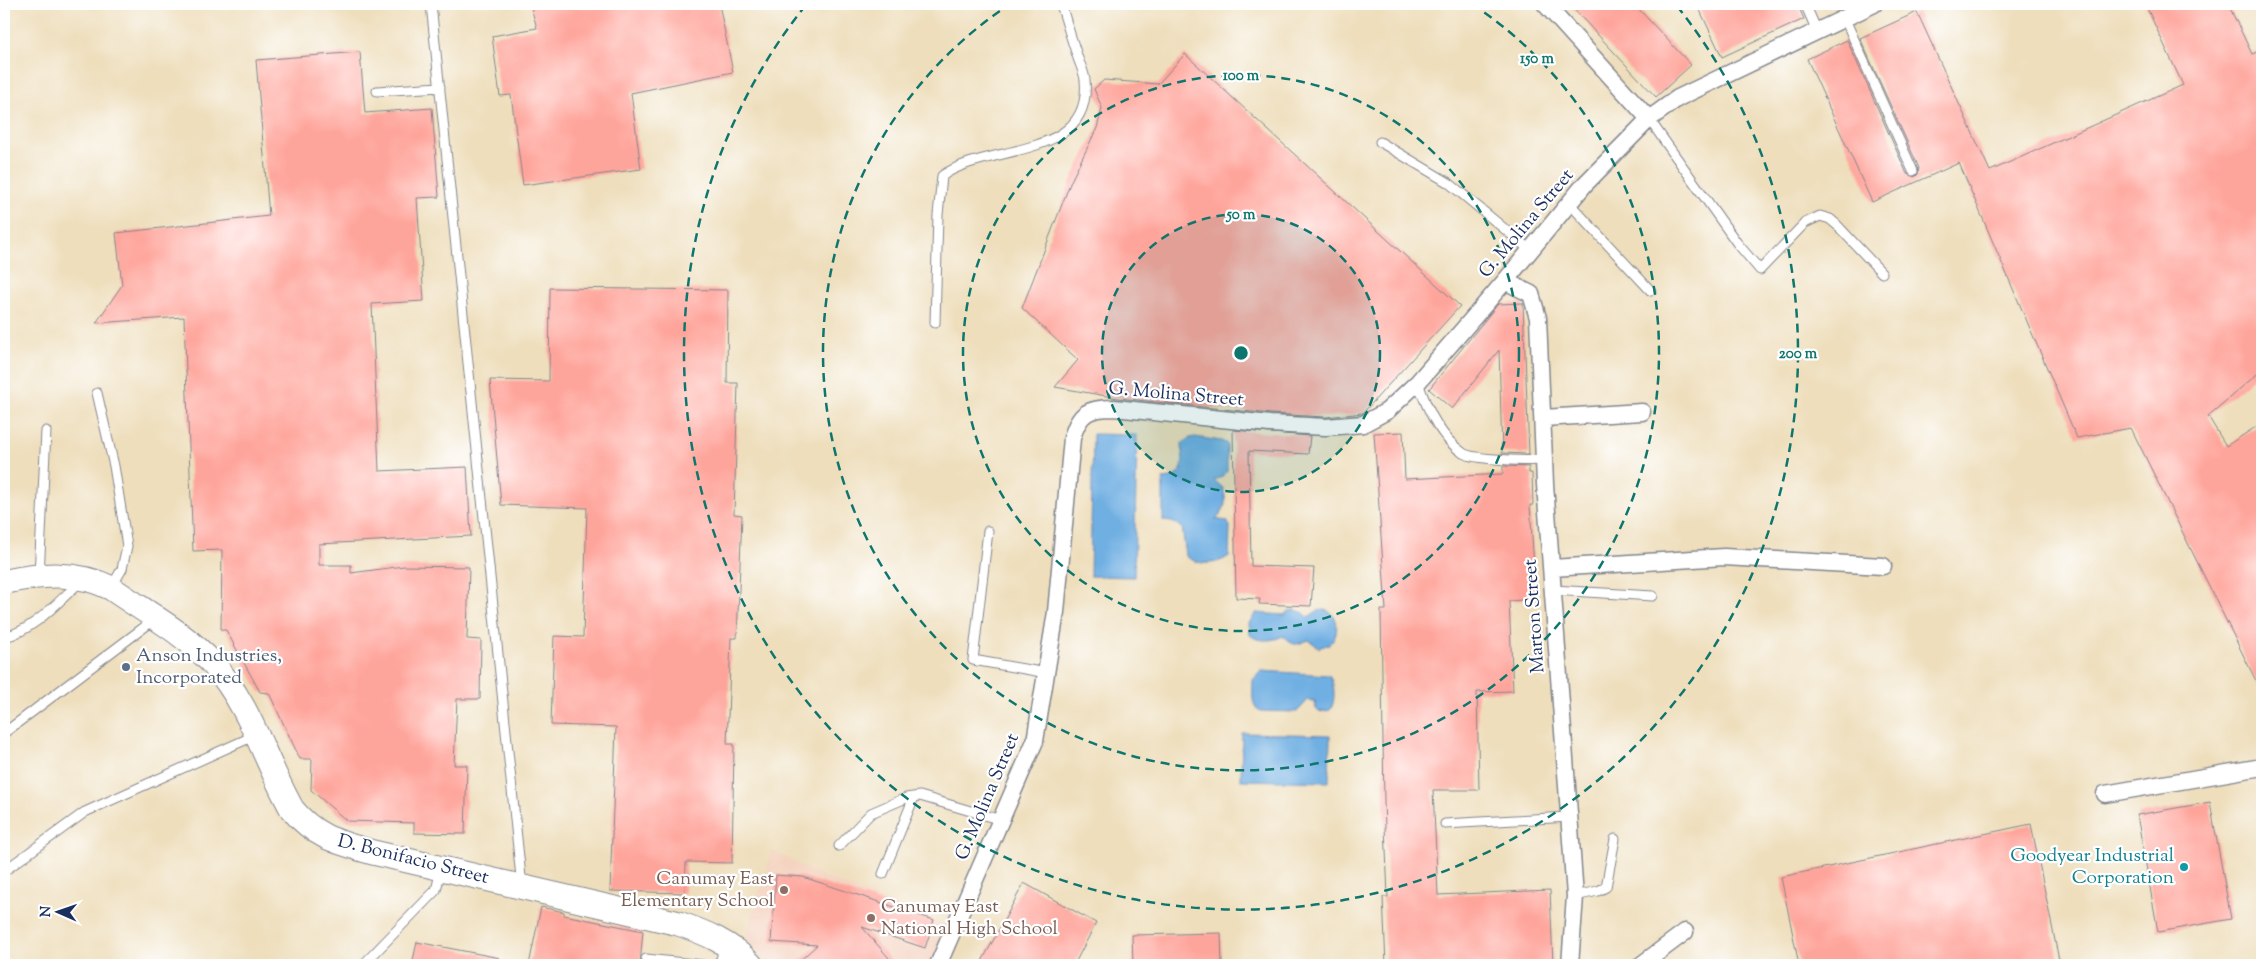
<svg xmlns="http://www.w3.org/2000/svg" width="2266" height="969" viewBox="0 0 2266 969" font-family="'Sorts Mill Goudy',serif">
	<rect width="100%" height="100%" fill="#fff"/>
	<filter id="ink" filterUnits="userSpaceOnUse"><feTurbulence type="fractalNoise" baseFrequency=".02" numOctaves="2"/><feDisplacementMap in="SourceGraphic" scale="10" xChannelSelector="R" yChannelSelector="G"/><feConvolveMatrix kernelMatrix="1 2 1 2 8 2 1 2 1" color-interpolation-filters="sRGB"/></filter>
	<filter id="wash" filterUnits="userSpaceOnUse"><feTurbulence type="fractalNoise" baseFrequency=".0096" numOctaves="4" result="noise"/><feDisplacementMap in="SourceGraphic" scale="20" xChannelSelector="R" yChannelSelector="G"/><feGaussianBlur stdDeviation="1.12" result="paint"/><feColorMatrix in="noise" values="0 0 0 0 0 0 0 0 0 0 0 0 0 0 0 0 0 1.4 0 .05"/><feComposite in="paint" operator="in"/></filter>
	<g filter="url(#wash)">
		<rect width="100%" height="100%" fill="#eedebc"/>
		<path fill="#f4d3c0" d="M772 850 810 871 948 927 932 965H897L886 953 871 965H768L746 936Z"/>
		<path fill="#6fafe2" stroke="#456fa0" d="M1093 434 1137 435 1134 577 1090 576Z
			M1195 437 1221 441 1227 444V471L1222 477 1214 480 1223 488C1227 500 1226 511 1215 519L1226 521 1230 526 1229 556C1217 565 1198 566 1186 556L1182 527 1172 522 1163 521V479C1186 478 1183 463 1182 444L1190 438Z
			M1296 610 1304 613 1308 617C1311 616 1314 612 1318 611 1338 605 1342 632 1330 643 1327 646 1322 646 1319 648L1309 640C1294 645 1295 647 1283 636 1273 641 1258 642 1250 635L1249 623 1256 613 1284 615 1289 611Z
			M1261 671 1329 675C1335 683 1336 702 1330 710L1319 712 1316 709 1315 701 1308 700 1297 712 1261 711C1250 707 1253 691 1253 680Z
			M1242 733 1330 735 1329 782 1241 780Z"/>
		<g id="blocks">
			<path fill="#fea59b" d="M530 4H719L733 72 631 93 641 169 523 185 511 95 500 96 492 36 537 28Z
				M1569 4H1634L1691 65 1656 97Z
				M1697 4H1797L1804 19 1722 57Z
				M2145 4H2228L2252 54 2262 50V370L2208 416 2226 446 2262 423V693L2131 428 2077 438 1959 163 1872 202 1807 59 1847 40 1907 174 1915 177 1918 174 1919 168 1860 38 1917 12 1990 171 2183 85Z
				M360 52 365 113 432 108 439 197 417 198 424 301 372 304 379 471 467 467 471 536 319 544V565H351V573L404 566 469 567 467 639 481 640 480 699H457L454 765H467L465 834 414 833V823L347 821 311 790 312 759H300L269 693 260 692 226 630H221L222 550 193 551 184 317 96 323 122 285 116 233 269 216 256 60Z
				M1185 54 1460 306 1363 413 1326 417 1271 414 1118 398 1055 387 1078 360 1022 308 1071 181 1097 128 1102 108 1094 89 1104 80 1158 84Z
				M550 288 728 290 727 383H738L734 514 742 515 737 638H731L727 744H734L732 863 686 862 685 893 610 891 616 727 551 725 554 636 583 637 587 508 501 505 490 380 549 381Z
				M1523 303 1529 454 1502 453 1499 350 1452 409 1429 389 1498 304Z
				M1233 430 1310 436 1308 454 1249 451 1251 566 1314 568 1311 606 1259 604 1260 599 1236 598Z
				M1403 432 1405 479 1503 474V466L1529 467V473H1532L1533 505H1530L1536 599 1509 601 1513 691 1477 692 1479 790H1433L1438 895 1550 890 1553 965H1386L1383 897H1388L1384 803 1381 610H1386L1374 433Z
				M2210 802 2231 919 2158 932 2137 815Z
				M2031 824 2060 965H1799L1781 877Z
				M776 875 803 877 934 920 925 948 862 927 895 965H795L817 945 771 942Z
				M1024 883 1096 923 1074 965H980Z
				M541 907 564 912V915L643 931 640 965H529Z
				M1221 933 1222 965H1133L1132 935Z
				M417 942 500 958 499 965H412Z"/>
		</g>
	</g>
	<g filter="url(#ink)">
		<use href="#blocks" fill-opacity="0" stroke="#84868d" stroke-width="1"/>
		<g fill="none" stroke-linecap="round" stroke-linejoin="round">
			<g stroke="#84868d" stroke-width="11">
				<path id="service" d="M431 4 522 887
					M1805 4 1817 31
					M1844 17 1913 171
					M377 91 440 87
					M1649 119 1737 243 1760 270 1805 223 1820 216 1830 219 1837 225 1882 273
					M1380 142 1449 183 1530 250
					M1569 203 1651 291
					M935 323 938 215 942 176C987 143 1093 161 1085 80 1084 71 1079 63 1077 55 1071 38 1066 21 1061 4
					M1418 382C1426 407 1440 437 1463 453 1473 460 1530 461 1544 460
					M97 393 114 466 127 546 122 569 111 588
					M988 531 973 660 1047 673
					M39 576 46 431
					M1553 590 1653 596
					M4 637C33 631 58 602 80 582
					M4 733 155 619
					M1445 824 1569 817
					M839 846 871 813 906 798 920 796 1001 820
					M4 871 85 812 256 735
					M883 874 914 797
					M1575 896 1598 891 1606 887 1615 839
					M646 959 703 965
					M363 965 436 890 441 870
					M715 965 721 960 724 946"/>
			</g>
			<g stroke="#84868d" stroke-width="19">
				<path id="minor" d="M1545 4 1649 119
					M1505 281 1531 294 1538 318 1545 484 1575 896 1570 965
					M1543 418 1642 412
					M1552 568 1724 557 1883 566
					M2105 794 2262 767
					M938 965 1035 741 1056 612 1072 438C1079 413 1088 408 1114 408L1270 424 1326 427 1363 424 1387 411 1418 382 1505 281 1585 184 1649 119 1678 98 1874 4
					M1641 965 1685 932"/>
			</g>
			<g stroke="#84868d" stroke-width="26">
				<path id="secondary" d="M4 582C41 574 76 571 111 588 145 612 185 633 213 664 250 705 265 761 292 809 315 837 337 842 371 852L677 923C704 932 731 943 751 965"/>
			</g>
			<use href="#service" stroke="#fff" stroke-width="9"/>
			<use href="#minor" stroke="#fff" stroke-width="16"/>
			<use href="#secondary" stroke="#fff" stroke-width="24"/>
		</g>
	</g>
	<circle cx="1241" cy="353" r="139" fill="#0f766e" fill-opacity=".12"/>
	<g fill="none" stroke="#0f766e" stroke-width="2.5" stroke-dasharray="9 6">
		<circle cx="1241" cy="353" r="139"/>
		<circle cx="1241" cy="353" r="278"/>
		<path d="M1472 4A418 418 0 1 1 1010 4"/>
		<path d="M1677 6A557 557 0 1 1 805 6"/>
	</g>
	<circle fill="#5c6f8a" stroke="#fff" stroke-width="2" cx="126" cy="667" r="5"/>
	<circle fill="#0f9aa8" stroke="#fff" stroke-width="2" cx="2184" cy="867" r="5"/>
	<g fill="#8d6e63" stroke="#fff" stroke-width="2">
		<circle cx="784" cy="890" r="5"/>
		<circle cx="871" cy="918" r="5"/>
	</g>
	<g text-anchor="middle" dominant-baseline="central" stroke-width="4.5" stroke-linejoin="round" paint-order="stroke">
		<g font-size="19" fill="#1b2f5e" stroke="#fff">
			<text transform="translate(1527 224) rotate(-50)">G. Molina Street</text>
			<text transform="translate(1176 395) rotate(5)">G. Molina Street</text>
			<text transform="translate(1535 616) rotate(-94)">Marton Street</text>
			<text transform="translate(988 797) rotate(-67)">G. Molina Street</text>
			<text transform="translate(413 860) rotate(14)">D. Bonifacio Street</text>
		</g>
		<g font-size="19" fill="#4e5e75" stroke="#fff" text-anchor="start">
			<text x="136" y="656">Anson Industries,<tspan x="136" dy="22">Incorporated</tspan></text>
		</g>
		<g font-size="19" fill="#0d838f" stroke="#fff" text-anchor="end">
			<text x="2174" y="856">Goodyear Industrial<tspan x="2174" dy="22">Corporation</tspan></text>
		</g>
		<g font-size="19" fill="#785e54" stroke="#fff" text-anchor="end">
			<text x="774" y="879">Canumay East<tspan x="774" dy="22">Elementary School</tspan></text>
			<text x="881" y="907" text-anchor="start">Canumay East<tspan x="881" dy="22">National High School</tspan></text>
		</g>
	</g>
	<circle cx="1241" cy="353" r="8" fill="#0f766e" stroke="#fff" stroke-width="2.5"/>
	<g font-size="15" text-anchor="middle" font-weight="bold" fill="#0f766e" stroke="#fff" stroke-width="4.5" stroke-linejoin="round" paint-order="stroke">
		<text x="1537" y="63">150 m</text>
		<text x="1241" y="80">100 m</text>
		<text x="1241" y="219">50 m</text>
		<text x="1798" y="358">200 m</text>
	</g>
	<rect width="2266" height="969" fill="none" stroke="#fff" stroke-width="20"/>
	<g transform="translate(58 912) rotate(272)" stroke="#ffffff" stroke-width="4" paint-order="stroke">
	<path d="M0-4L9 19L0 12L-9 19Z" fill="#1b2f5e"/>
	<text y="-8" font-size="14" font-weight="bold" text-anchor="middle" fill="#1b2f5e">N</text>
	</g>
</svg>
